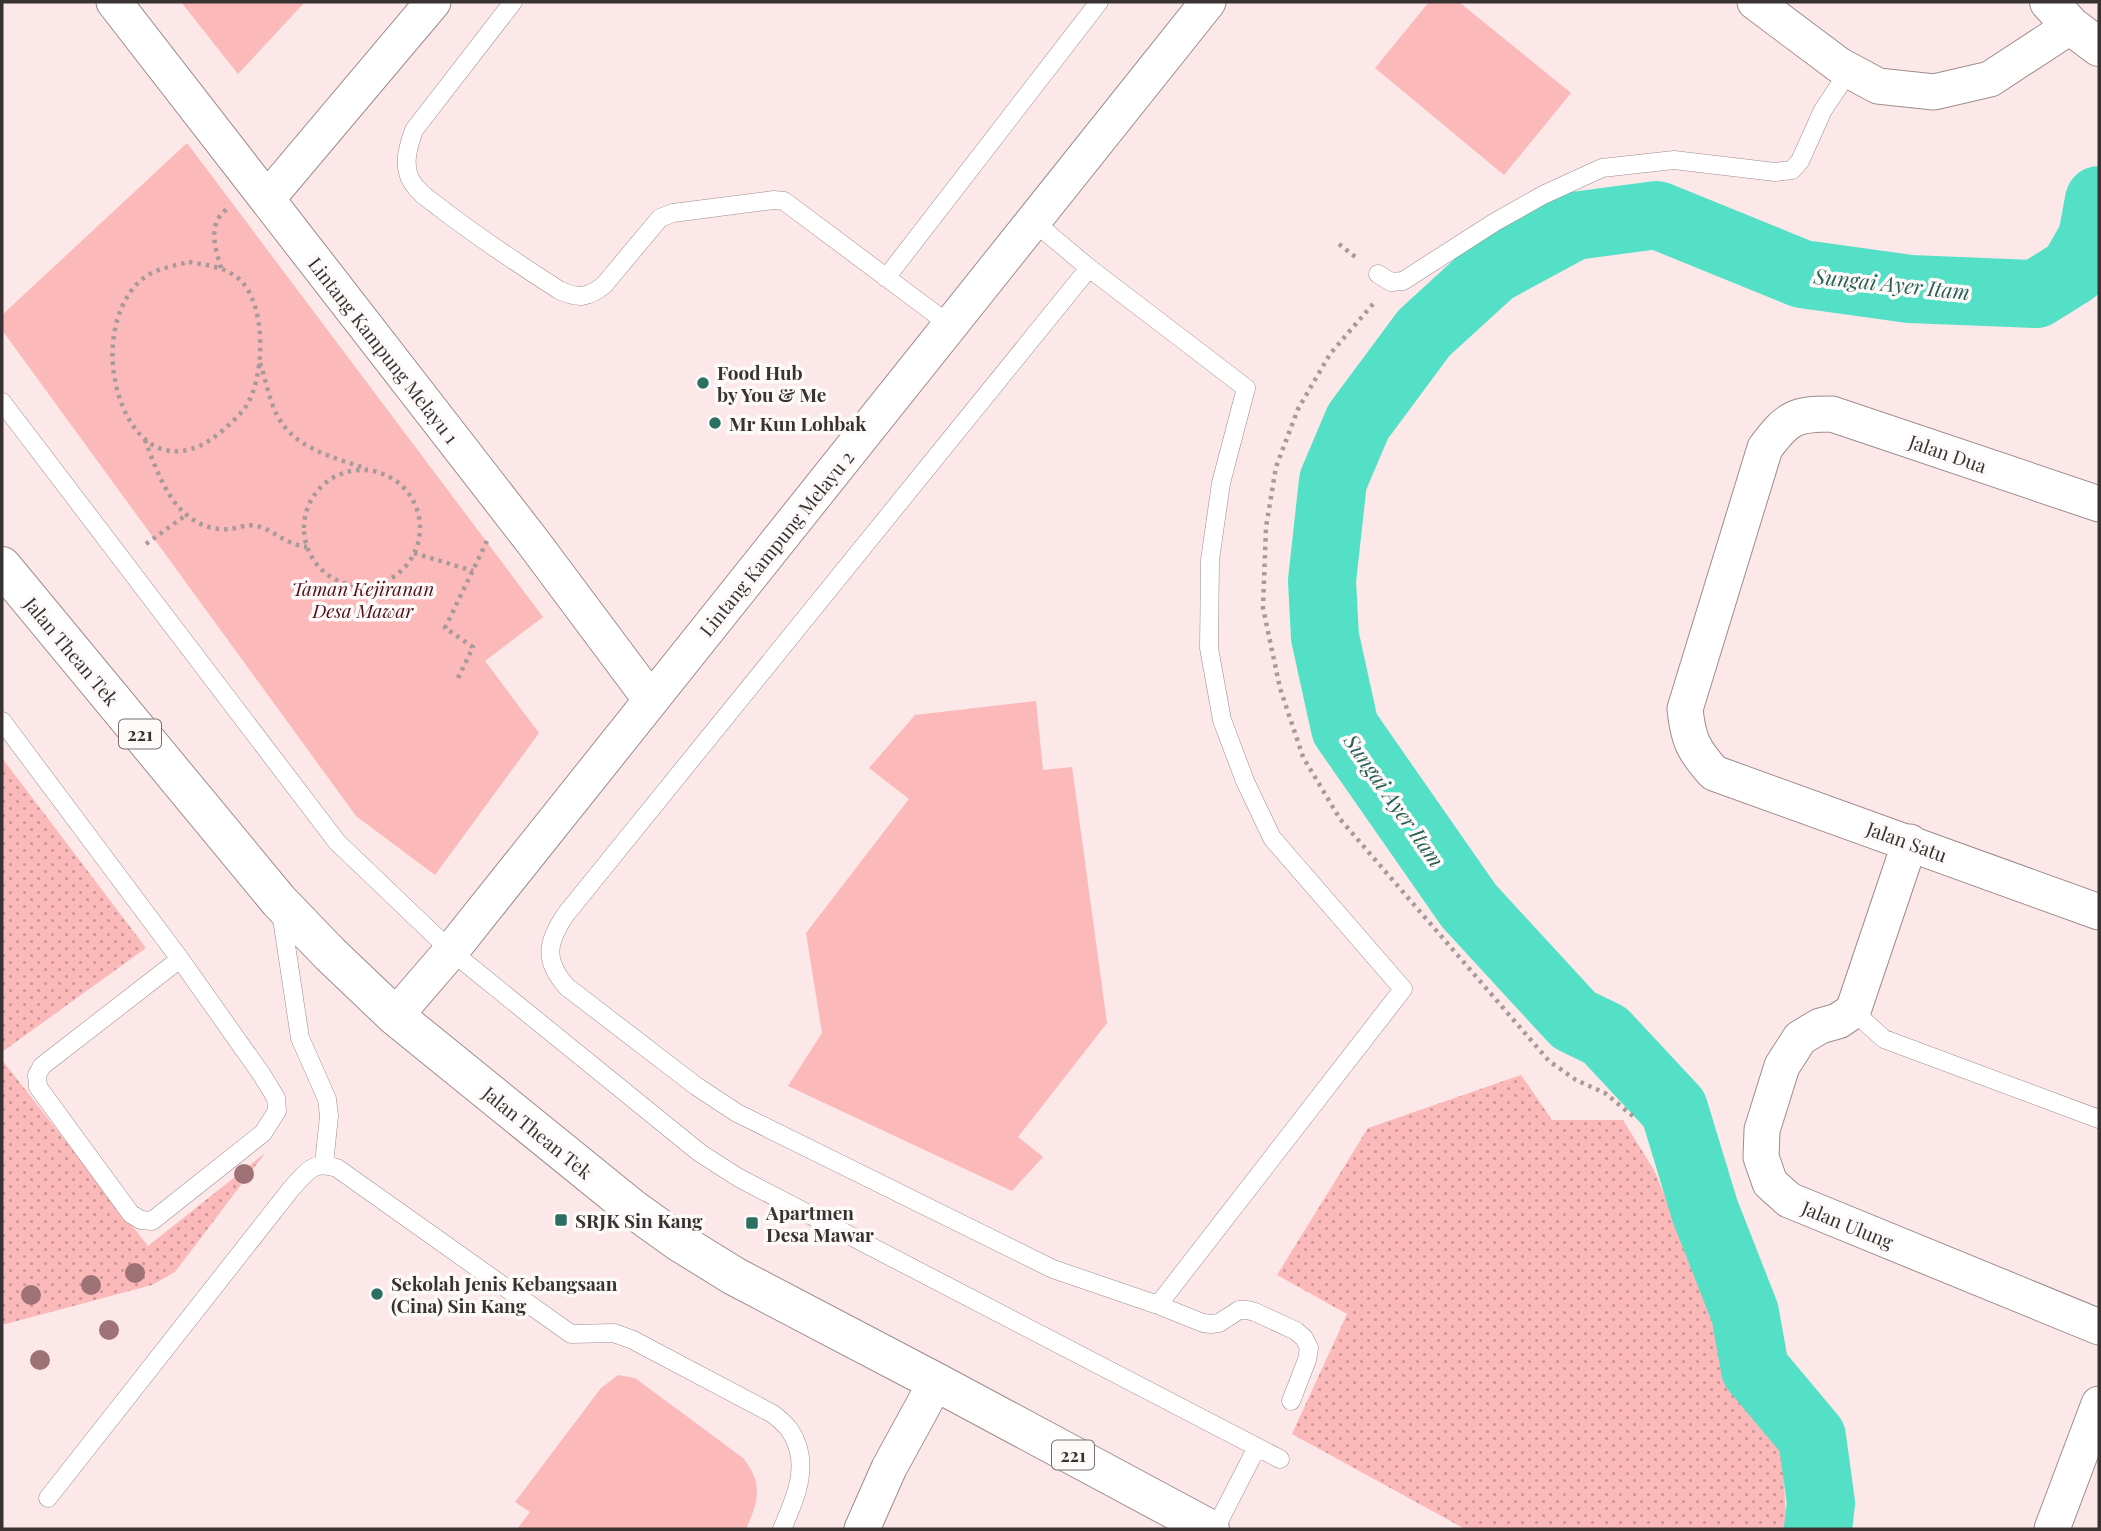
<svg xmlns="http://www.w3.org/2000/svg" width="2101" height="1531" viewBox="0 0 2101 1531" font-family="'Playfair Display',serif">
	<defs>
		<pattern id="grass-dots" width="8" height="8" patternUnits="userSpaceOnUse" patternTransform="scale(1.75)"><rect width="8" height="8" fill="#fcb9ba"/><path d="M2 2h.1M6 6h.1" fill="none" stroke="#cd9798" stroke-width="1.8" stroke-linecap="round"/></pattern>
	</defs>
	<rect width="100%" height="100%" fill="#fce8e8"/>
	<path fill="url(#grass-dots)" d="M2 758 146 948 2 1052Z
		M2 1060 148 1246 265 1153 175 1272 152 1285 2 1325Z
		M1521 1075 1552 1120H1623L1654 1170 1706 1294 1726 1385 1781 1442 1786 1515 1785 1529H1465L1292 1434 1347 1314 1277 1275 1368 1128Z"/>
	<path fill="#fcb9ba" d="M181 2H305L238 74Z
		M1429 2H1459L1571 93 1504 175 1375 68Z
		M187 143 543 617 485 661 539 733 435 875 356 816 2 330V315Z
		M1036 701 1043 770 1072 767 1107 1023 1018 1137 1043 1157 1012 1191 788 1086 822 1033 806 933 909 799 869 768 915 715Z
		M618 1375 635 1378 743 1458C764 1484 758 1502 746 1529H517L530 1512 515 1502 601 1388Z"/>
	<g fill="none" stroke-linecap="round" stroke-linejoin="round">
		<path stroke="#53e0c6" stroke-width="68" d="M1818 1529 1821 1503 1812 1437 1755 1369 1745 1313 1705 1211 1674 1109 1605 1035 1574 1020 1469 906 1345 728 1325 637 1322 581 1333 481 1358 422 1424 333 1493 270 1574 226 1657 215 1802 274 1910 289 2036 294 2073 271 2092 238 2099 200"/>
		<g stroke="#9e8c8c" stroke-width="19">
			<path id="lane" d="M513 2 414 130C408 147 402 166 412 182 419 194 433 202 444 211 481 239 520 265 559 290 578 299 588 298 604 285L660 218 673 213 774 200 784 201 950 325
				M1033 221 1089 268 1246 388 1221 483 1210 560 1209 648 1222 720 1245 781 1272 838 1403 989 1158 1305
				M1089 268 566 914C547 942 543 960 567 987L696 1086 737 1113 1053 1269 1158 1305 1203 1323 1211 1324 1219 1323 1239 1310H1247L1255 1312 1296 1331 1304 1338 1309 1348 1307 1360 1291 1401
				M1378 274 1391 282 1403 281 1495 222 1543 195 1602 168 1674 160 1775 172 1792 170 1800 161 1823 110 1849 71
				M886 278 1099 2
				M2 402 337 842 451 951 700 1153 739 1178 1280 1459
				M2 721 180 959 262 1075 276 1098 277 1111 263 1133 152 1221 141 1220 131 1214 38 1087 37 1075 42 1066 180 959
				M281 912 300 1038 327 1099 329 1116 324 1164
				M1853 1011 1884 1039 2099 1119
				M48 1498 291 1189C307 1172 312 1160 337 1168L571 1334 614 1333 633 1340 773 1414C778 1418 784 1423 789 1429 812 1462 796 1497 782 1529
				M1215 1529 1257 1447"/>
		</g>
		<g stroke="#9e8c8c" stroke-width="37">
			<path id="street" d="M114 2 533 542 651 700
				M1755 2 1839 65 1878 86 1934 92 1990 79 2071 26
				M267 199 433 2
				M2099 504 1832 414C1795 414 1788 417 1765 448L1685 709C1688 739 1693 750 1714 773L2099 912
				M1910 842 1853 1011 1838 1021 1820 1026 1800 1038 1782 1066 1762 1130 1761 1157 1770 1183 1789 1200 2099 1327
				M395 1016 451 951 1208 2
				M862 1529 889 1468 936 1382
				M2052 1529 2099 1404"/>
		</g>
		<g stroke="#9e8c8c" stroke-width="40">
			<path id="secondary" d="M2049 2 2071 26 2099 47"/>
		</g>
		<g stroke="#9e8c8c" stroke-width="40">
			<path id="primary" d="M2 566 279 901 330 954 395 1016 633 1209 679 1242 734 1276 936 1382 1210 1529"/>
		</g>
		<path stroke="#a89a9a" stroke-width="4.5" stroke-dasharray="3.5 5" stroke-linecap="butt" d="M1339 244 1358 259
			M189 262C206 265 226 267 239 279 267 303 266 380 244 409 238 417 230 424 222 431 166 479 123 435 114 374 109 343 116 303 140 281 153 269 173 266 189 262Z
			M221 268C215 247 207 224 227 209
			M1373 304 1330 354 1298 409 1276 467 1266 527 1263 608 1280 688 1303 757 1340 819 1549 1061 1576 1080 1605 1093 1634 1117
			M260 363C266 380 269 400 277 415 294 449 334 457 367 469
			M145 440C159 477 175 525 220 529 233 531 245 523 257 526 276 531 284 544 307 547
			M304 528a58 58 0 1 1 116 0a58 58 0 1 1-116 0Z
			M146 544 186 515
			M414 553 473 571
			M458 678 473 647 445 628 487 541"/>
		<use href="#lane" stroke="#fff" stroke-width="18"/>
		<use href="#street" stroke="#fff" stroke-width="35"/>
		<use href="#secondary" stroke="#fff" stroke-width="38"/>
		<use href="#primary" stroke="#fff" stroke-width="38"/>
	</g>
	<g fill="#9e7277">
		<circle cx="244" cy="1174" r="10"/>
		<circle cx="135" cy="1273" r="10"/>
		<circle cx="91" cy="1285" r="10"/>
		<circle cx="31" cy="1295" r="10"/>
		<circle cx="109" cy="1330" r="10"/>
		<circle cx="40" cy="1360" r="10"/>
	</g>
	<g fill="#2b7062" stroke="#fefafa" stroke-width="2.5">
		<circle cx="703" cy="383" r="7"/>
		<circle cx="715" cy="423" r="7"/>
		<rect x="554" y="1213" width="14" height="14" rx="3.5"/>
		<rect x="745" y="1216" width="14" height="14" rx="3.5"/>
		<circle cx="377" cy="1294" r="7"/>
	</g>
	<g text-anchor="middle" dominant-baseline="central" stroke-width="7" stroke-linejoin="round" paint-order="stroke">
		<g fill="#fefafa" stroke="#746e6e" stroke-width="2">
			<rect x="119" y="719.5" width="42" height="29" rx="5"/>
			<rect x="1052" y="1440.5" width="42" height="29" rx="5"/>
		</g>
		<g font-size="18" font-weight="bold" fill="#393232">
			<text x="140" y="734">221</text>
			<text x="1073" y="1455">221</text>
		</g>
		<g font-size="19" fill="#393232" stroke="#fefafa">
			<text transform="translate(384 350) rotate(52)">Lintang Kampung Melayu 1</text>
			<text transform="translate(1948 453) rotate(19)">Jalan Dua</text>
			<text transform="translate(776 543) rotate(-51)">Lintang Kampung Melayu 2</text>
			<text transform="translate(72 651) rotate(50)">Jalan Thean Tek</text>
			<text transform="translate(1907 841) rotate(20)">Jalan Satu</text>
			<text transform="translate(538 1132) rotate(39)">Jalan Thean Tek</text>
			<text transform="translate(1848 1224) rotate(22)">Jalan Ulung</text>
		</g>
		<g font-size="19" font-weight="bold" fill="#393232" stroke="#fefafa" text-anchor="start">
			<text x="717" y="372">Food Hub<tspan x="717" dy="22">by You &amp; Me</tspan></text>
			<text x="729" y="423">Mr Kun Lohbak</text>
			<text x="766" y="1212">Apartmen<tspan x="766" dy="22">Desa Mawar</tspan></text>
			<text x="575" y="1220">SRJK Sin Kang</text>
			<text x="391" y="1283">Sekolah Jenis Kebangsaan<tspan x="391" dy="22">(Cina) Sin Kang</tspan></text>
		</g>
		<g font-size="19" font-style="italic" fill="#51111a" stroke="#fefafa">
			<text x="363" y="588">Taman Kejiranan<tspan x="363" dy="22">Desa Mawar</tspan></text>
		</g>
		<g font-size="21" font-style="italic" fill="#286155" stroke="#fefafa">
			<text transform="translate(1892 283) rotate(6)">Sungai Ayer Itam</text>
			<text transform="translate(1395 800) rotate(55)">Sungai Ayer Itam</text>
		</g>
	</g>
	<rect width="2101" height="1531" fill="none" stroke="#393232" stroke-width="7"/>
</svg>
